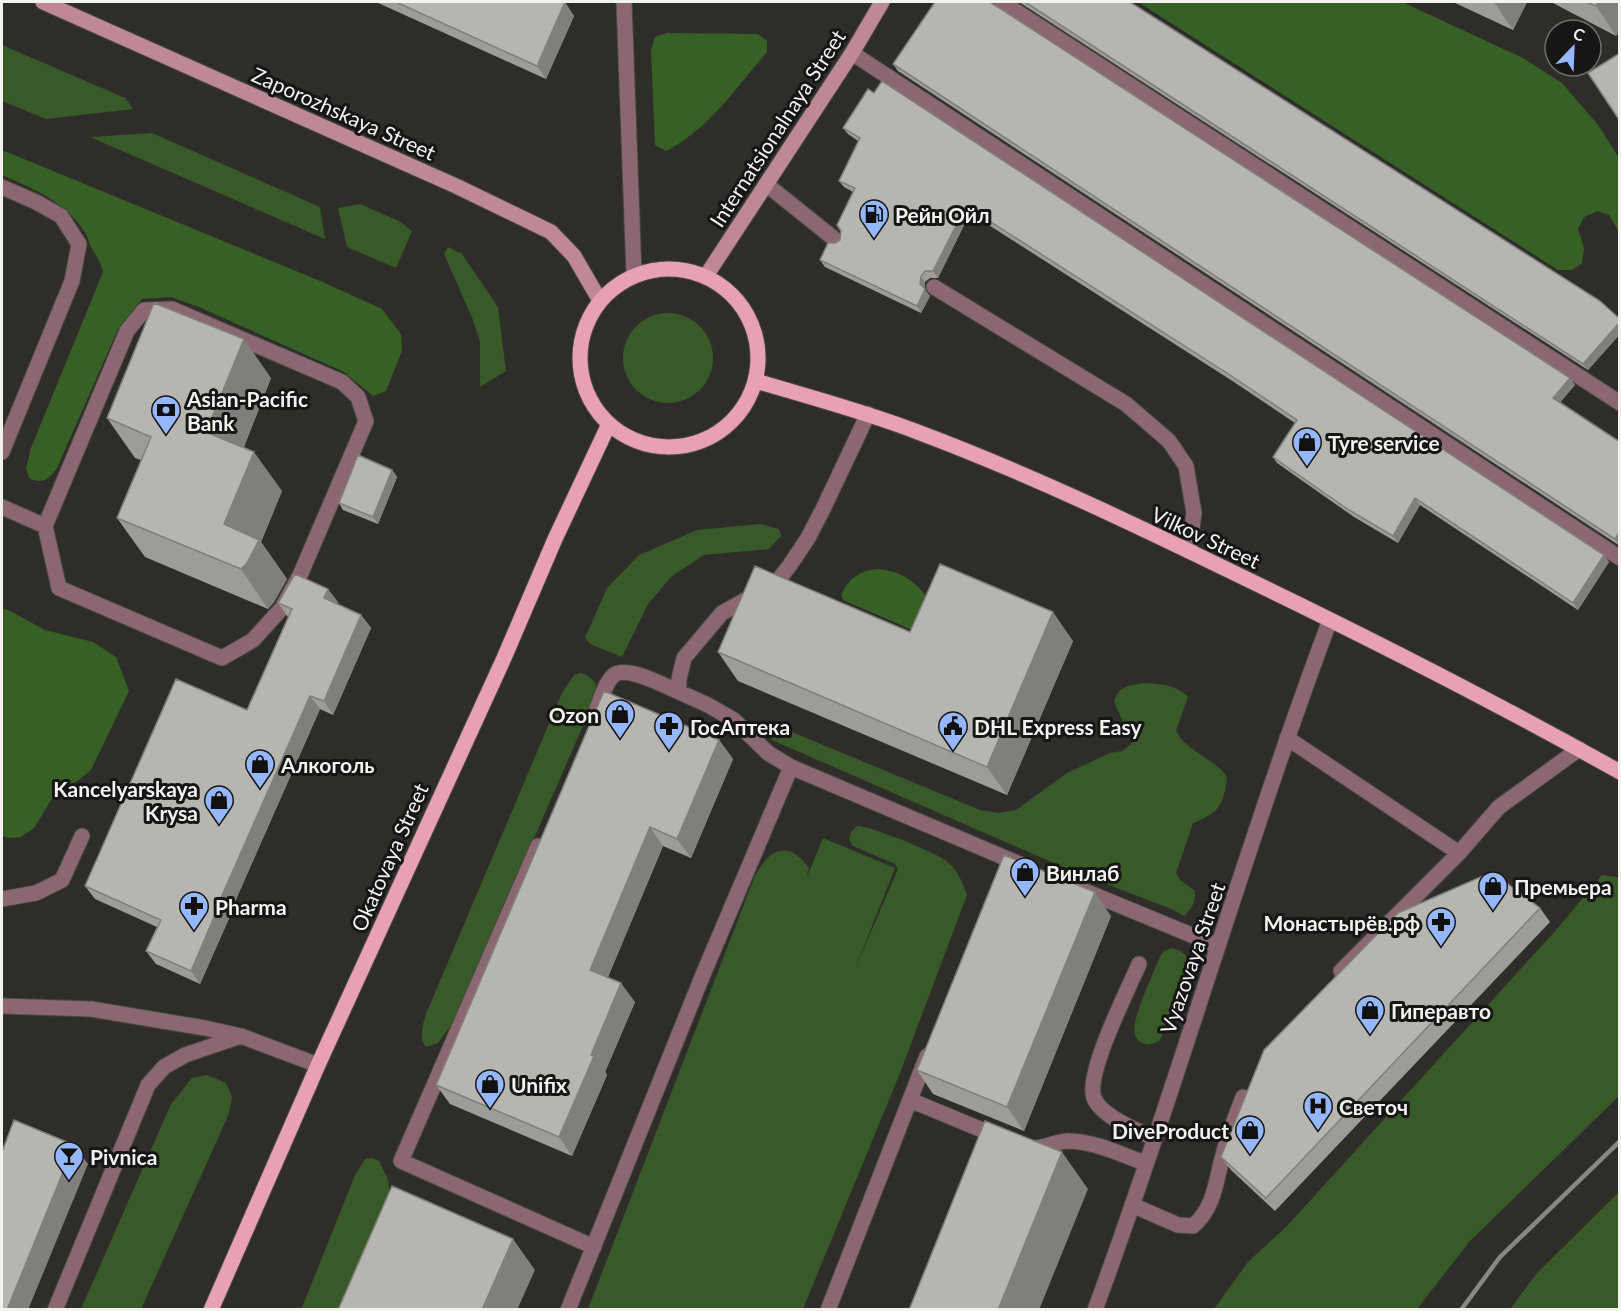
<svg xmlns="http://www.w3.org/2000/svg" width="1621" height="1311" viewBox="0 0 1621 1311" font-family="Lato,sans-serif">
	<rect width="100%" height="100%" fill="#2f2d2a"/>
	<path fill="#385a29" d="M2 45 125 98 133 109 46 119 2 101Z
		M152 133 320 207 325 239 90 137Z
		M360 204 399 221 412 231 396 268 347 247 338 208Z
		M448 247 462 254 498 307 506 371 480 387V342L473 320 444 254Z
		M623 358a45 45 0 1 1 90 0a45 45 0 1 1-90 0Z
		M760 524 779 529 781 536 769 549 704 555 672 576 648 604 622 657 590 644 585 638 607 588 639 555 697 530Z
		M582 673C600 681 598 689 592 705L455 1020 438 1043 426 1047C418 1038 423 1025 426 1014L562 693 574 675Z
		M1142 683C1159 684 1176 684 1188 697L1176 731C1187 752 1214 758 1227 777 1224 805 1219 813 1193 823L1176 873 1180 880 1195 891C1196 902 1192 908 1184 916L1174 910 1065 868 772 740 766 732 772 725 787 730 980 810 999 813 1016 810 1067 773 1110 753 1122 751 1130 745 1134 739V732L1123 722 1114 702C1120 685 1126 687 1142 683Z
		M857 826C871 826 934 852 945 860 958 869 962 882 967 895L900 1073 803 1309H588L754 878C768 849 788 839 809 868L806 879 823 838 895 868 855 969 898 869 895 864 853 846 849 839 851 832Z
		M1602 875 1617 877 1619 879V1096L1470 1241 1417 1309H1214L1248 1262 1287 1226 1557 929Z
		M1172 948C1184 951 1189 956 1189 969L1160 1040C1154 1044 1149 1046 1142 1043 1135 1040 1133 1031 1135 1023 1139 1003 1152 976 1160 957L1164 951Z
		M207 1075 226 1083 232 1097 228 1116 141 1309H81L171 1104 192 1078Z
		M372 1158 379 1161 388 1179 391 1209 352 1309 301 1310 355 1175 365 1159Z
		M1619 1192V1309H1510L1537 1273Z"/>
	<path fill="#376024" d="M1138 2H1402L1523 58 1562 83 1598 125 1619 158V232L1609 215 1598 211 1584 217 1578 229 1584 248 1582 263 1572 270H1558Z
		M667 33 758 34 767 41V52C737 87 708 130 666 151L655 145 651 50 655 37Z
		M2 150 325 283 382 309 401 334 402 351 386 391 373 396 344 372 199 307 171 297 142 299 118 329 57 468C49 479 43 485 29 478L26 469 31 448 103 272C100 259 96 257 91 247 89 243 88 238 86 234 65 201 36 190 2 175Z
		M878 569C902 571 919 583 931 604L1021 677 843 600 841 595C848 579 860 570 878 569Z
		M2 609 8 610 45 630 93 642 116 657 129 691 91 770 79 780 56 792 34 828 21 837 9 838 2 836Z"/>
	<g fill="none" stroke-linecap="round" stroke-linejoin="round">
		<g stroke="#4a4946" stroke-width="17">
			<path id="service" d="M624 2 634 275
				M1002 2 1620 403
				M852 53 1620 558
				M766 184 837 241
				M2 187 36 202 61 216 79 244 72 281 2 452
				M934 287 1126 404 1169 441 1186 466 1194 513 1189 551
				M172 309 342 382 358 397 366 421 301 573 282 608 253 640 222 658 59 588 45 526 127 331 144 310Z
				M868 414 824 507 808 538 790 565 776 583 722 613 684 658 679 679V692L708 705 734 720 768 753 791 767 1022 865
				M2 507 45 526
				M597 708C601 699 606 681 614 675 627 665 665 686 679 692
				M1287 738 1459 853
				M538 846 401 1161 594 1247
				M1080 889 1218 946
				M2 899 36 893 62 880 82 836
				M1139 964C1128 990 1085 1074 1094 1098 1101 1116 1137 1131 1154 1138
				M1341 971 1459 853 1499 807 1579 749
				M2 1006 91 1009 205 1028 241 1036 318 1065
				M910 1100 999 1137
				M1030 1148C1043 1149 1054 1142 1067 1141 1094 1141 1120 1154 1145 1163
				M1132 1205 1178 1225 1193 1226C1215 1207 1216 1180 1223 1155 1228 1135 1236 1116 1243 1097
				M55 1310 148 1085 164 1067 185 1055 241 1036
				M568 1310 702 977 791 767
				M828 1310 927 1056"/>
		</g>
		<g stroke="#4a4946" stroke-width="17">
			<path id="minor" d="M1095 1310C1179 1081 1245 847 1330 620"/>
		</g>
		<g stroke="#4a4946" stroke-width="17">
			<path id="secondary" d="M43 2 456 186 551 232 574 256 599 299
				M706 276 852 53 882 2"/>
		</g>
		<g stroke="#4a4946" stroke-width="17">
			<path id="primary" d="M580 358a89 89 0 1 1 178 0a89 89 0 1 1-178 0Z
				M756 381C809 397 863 411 915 431 1033 475 1146 530 1259 585 1381 644 1502 706 1620 772
				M211 1310 318 1065 504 658 555 539 609 424"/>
		</g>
		<use href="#service" stroke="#8b6871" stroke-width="15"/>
		<use href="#minor" stroke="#8b6871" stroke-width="15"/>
		<use href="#secondary" stroke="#bf8896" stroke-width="15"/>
		<use href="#primary" stroke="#e8a1b4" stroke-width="15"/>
		<path stroke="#898784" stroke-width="4.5" d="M1461 1310 1500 1257 1620 1141"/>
	</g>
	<path fill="#9d9c97" d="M376 2H563L574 16 546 79Z
		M993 2V4L1575 385 1560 402 1620 442V546L898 71 893 64Z
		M1019 2H1130L1620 319V334L1588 370Z
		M1453 2H1527L1513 30Z
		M1551 2H1620V30L1616 36Z
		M843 128 1604 555 1609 562 1578 610 1420 505 1398 543 1354 517 1277 463 1273 457 1295 423 1234 382 970 213 938 278H930L925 282V290L930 296 921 313 825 267 820 260 835 243 840 240 841 232 837 225 853 192 844 187 839 181 858 141 848 134Z
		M271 378 244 447 282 491 261 542 287 579 274 602 268 609 145 557 117 518 141 460 135 458 107 418Z
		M392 470 397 477 378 524 343 510 339 503Z
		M338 602 337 604 361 615 371 628 333 715 320 709 230 913 231 914 200 984 156 964 146 951 157 927 95 899 85 886 247 710 288 617 278 603Z
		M910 632 1073 641 1007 795 738 681 718 652Z
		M719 740 733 759 691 858 663 846 608 977 635 1002 605 1072 607 1075 572 1156 450 1104 436 1085Z
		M1540 908 1550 922 1275 1211 1231 1170 1221 1157Z
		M1111 916 1024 1131 933 1094 917 1070Z"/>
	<path fill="#807f7b" d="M565 2 574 16 546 79 537 66Z
		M1494 2H1527L1513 30Z
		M1598 2H1620V30L1616 36 1596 6Z
		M966 206 970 213 938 278 933 271Z
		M921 276 925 282V290L930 296 921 313 917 306 920 284Z
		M1620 322V334L1588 370 1583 364Z
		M244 339 271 378 234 471 206 432Z
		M1570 378 1575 385 1558 405 1553 398Z
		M254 452 282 491 261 542 287 579 274 602 268 609 241 569 224 524Z
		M392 470 397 477 378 524 373 517Z
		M1415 498 1420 505 1398 543 1393 536Z
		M1619 533 1620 535V546L1615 539Z
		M1604 555 1609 562 1578 610 1573 603Z
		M328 589 338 602 334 612 324 598Z
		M1053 612 1073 641 1007 795 987 767Z
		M361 615 371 628 333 715 324 701Z
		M310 696 320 709 230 913 231 914 200 984 191 971 220 900Z
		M719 740 733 759 691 858 677 839Z
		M650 827 663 846 603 989 590 970Z
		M1095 892 1111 916 1024 1131 1007 1107Z
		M621 983 635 1002 605 1072 607 1075 572 1156 559 1137 591 1055Z
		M74 1145 88 1164 28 1310H7Z
		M1062 1152 1088 1189 1039 1310H998Z
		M513 1239 535 1270 517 1310H482Z"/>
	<path fill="#b7b5b0" stroke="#807f7b" stroke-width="1.5" d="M396 2H565L537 66Z
		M935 2H990L1570 378 1553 398 1620 442V534L1619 533 1615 539 893 64Z
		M1025 2H1130L1600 301 1620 319V322L1583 364Z
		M1586 2H1598L1596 6Z
		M1620 53V121L1588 73Z
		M882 81 1604 555 1573 603 1415 498 1393 536 1349 510 1273 457 1297 420 1230 375 966 206 933 271H925L921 276 920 284 925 289 917 306 820 260 828 243H835L840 240 841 231 837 225 855 188 839 181 860 138 843 128 868 89 874 93Z
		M154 303 244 339 206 432 254 452 224 524 259 540 247 563 241 569 117 518 151 437 107 418Z
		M358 455 392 470 373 517 339 503Z
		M940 564 1053 612 987 767 718 652 755 566 910 632Z
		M295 574 328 589 324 598 361 615 324 701 310 696 220 900 221 901 191 971 146 951 161 920 85 886 176 679 247 710 292 609 278 603Z
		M604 691 719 740 677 839 650 827 590 970 621 983 591 1055 594 1056 559 1137 436 1085Z
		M1004 855 1095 892 1007 1107 917 1070Z
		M1492 872 1540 908 1266 1198 1221 1157 1264 1050 1398 913Z
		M14 1120 74 1145 7 1310H2V1152Z
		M985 1121 1062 1152 998 1310H909Z
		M392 1186 513 1239 482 1310H338Z"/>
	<defs>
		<g id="fuel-pin" transform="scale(1.5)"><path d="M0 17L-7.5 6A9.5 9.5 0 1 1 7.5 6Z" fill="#94b7fd" stroke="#161614"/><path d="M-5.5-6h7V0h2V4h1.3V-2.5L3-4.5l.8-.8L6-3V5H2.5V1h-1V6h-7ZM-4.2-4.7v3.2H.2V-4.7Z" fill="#111"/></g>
		<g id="bank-pin" transform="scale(1.5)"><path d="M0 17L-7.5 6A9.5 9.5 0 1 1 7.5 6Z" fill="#94b7fd" stroke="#161614"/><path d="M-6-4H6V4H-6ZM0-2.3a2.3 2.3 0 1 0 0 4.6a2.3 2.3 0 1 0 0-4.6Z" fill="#111"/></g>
		<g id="shop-pin" transform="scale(1.5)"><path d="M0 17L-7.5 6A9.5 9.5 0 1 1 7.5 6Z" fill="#94b7fd" stroke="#161614"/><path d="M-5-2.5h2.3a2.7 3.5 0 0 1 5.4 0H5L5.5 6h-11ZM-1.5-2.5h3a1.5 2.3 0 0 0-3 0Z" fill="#111"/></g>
		<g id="pharmacy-pin" transform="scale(1.5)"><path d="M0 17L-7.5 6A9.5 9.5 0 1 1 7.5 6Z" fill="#94b7fd" stroke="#161614"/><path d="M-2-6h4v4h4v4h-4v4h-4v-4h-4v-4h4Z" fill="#111"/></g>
		<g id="civic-pin" transform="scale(1.5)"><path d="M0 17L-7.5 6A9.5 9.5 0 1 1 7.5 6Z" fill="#94b7fd" stroke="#161614"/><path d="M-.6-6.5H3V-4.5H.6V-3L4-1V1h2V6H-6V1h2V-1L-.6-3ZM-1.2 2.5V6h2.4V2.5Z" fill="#111"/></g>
		<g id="hospital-pin" transform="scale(1.5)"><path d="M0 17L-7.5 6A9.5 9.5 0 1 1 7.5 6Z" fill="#94b7fd" stroke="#161614"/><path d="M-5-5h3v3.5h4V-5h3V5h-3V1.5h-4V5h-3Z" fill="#111"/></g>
		<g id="bar-pin" transform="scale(1.5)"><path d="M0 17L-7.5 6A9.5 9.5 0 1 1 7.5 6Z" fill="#94b7fd" stroke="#161614"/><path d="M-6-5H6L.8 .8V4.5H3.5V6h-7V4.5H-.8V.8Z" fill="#111"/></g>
	</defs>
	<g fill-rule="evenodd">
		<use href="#fuel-pin" x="874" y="214"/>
		<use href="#bank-pin" x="166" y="410"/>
		<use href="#shop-pin" x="1307" y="442"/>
		<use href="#shop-pin" x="620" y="714"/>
		<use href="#pharmacy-pin" x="669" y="726"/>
		<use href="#civic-pin" x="953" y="726"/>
		<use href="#shop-pin" x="260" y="764"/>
		<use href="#shop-pin" x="219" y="800"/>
		<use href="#shop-pin" x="1025" y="872"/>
		<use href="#shop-pin" x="1493" y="886"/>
		<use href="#pharmacy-pin" x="194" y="906"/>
		<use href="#pharmacy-pin" x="1441" y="922"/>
		<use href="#shop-pin" x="1370" y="1010"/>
		<use href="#shop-pin" x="490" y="1084"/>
		<use href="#hospital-pin" x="1318" y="1106"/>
		<use href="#shop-pin" x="1250" y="1130"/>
		<use href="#bar-pin" x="69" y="1156"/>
	</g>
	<g text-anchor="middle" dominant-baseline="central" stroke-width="6" stroke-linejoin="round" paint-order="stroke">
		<g font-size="21" fill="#f3f2ef" stroke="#161614">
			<text transform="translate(344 113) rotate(24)">Zaporozhskaya Street</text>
			<text transform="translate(777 128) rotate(-57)">Internatsionalnaya Street</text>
			<text transform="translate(1206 537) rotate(25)">Vilkov Street</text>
			<text transform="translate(389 857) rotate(-66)">Okatovaya Street</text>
			<text transform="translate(1192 958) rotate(-71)">Vyazovaya Street</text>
		</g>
		<g font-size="21" font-weight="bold" fill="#f3f2ef" stroke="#161614" text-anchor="start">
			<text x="895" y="214">Рейн Ойл</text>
			<text x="187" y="398">Asian-Pacific<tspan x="187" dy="24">Bank</tspan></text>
			<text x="1328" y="442">Tyre service</text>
			<text x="599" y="714" text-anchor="end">Ozon</text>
			<text x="690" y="726">ГосАптека</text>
			<text x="974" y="726">DHL Express Easy</text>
			<text x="281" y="764">Алкоголь</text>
			<text x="198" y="788" text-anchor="end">Kancelyarskaya<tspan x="198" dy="24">Krysa</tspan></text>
			<text x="1046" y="872">Винлаб</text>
			<text x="1514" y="886">Премьера</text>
			<text x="215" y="906">Pharma</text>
			<text x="1420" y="922" text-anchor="end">Монастырёв.рф</text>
			<text x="1391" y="1010">Гиперавто</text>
			<text x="511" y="1084">Unifix</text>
			<text x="1339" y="1106">Светоч</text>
			<text x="1229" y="1130" text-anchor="end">DiveProduct</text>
			<text x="90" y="1156">Pivnica</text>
		</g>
	</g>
	<rect width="1621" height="1311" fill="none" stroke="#f3f2ef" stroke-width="6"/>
	<g transform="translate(1573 48) rotate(23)"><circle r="28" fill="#161614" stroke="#6e6e6c" stroke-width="1.5"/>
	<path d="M0-4.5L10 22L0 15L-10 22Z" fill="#94b7fd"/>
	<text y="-9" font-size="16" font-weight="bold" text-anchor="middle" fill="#f3f2ef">С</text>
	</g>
</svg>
